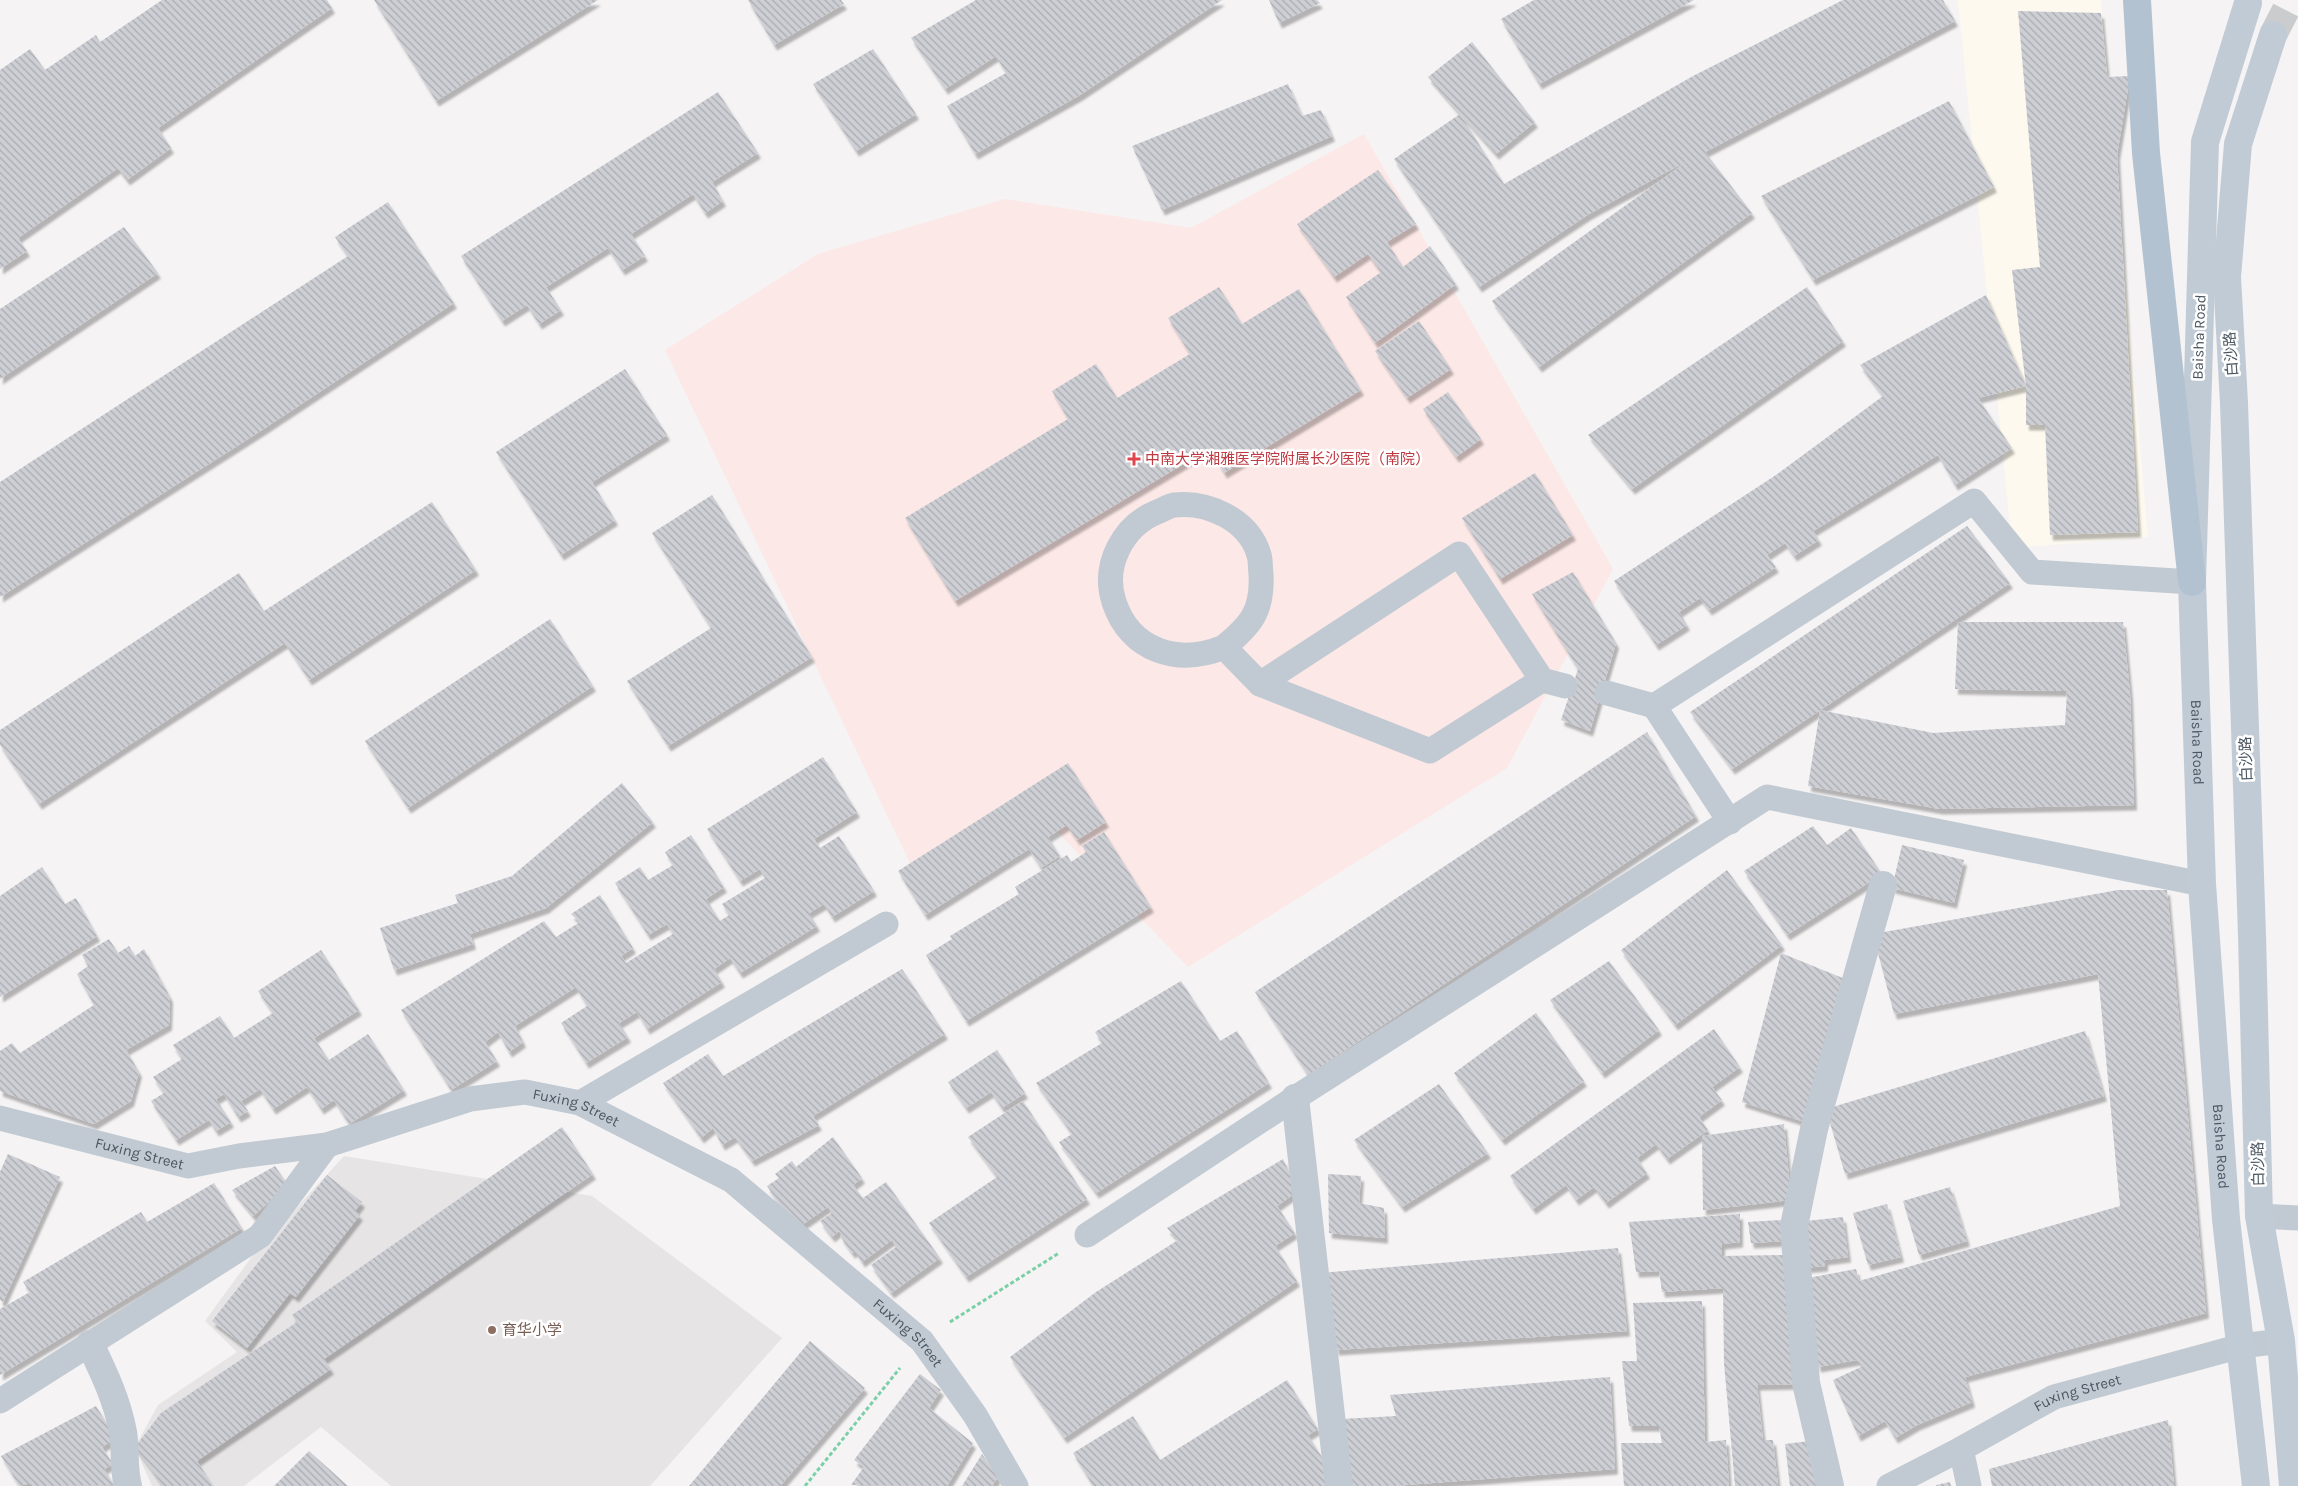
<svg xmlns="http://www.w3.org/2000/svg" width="2298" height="1486" viewBox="0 0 2298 1486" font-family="Karla,'Noto Sans SC',sans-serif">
	<defs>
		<pattern id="building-back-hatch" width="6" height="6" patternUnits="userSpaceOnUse" patternTransform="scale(1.25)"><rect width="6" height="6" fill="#cdcfd5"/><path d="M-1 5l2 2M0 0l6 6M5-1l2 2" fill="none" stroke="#a8abb0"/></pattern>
		<filter id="shadow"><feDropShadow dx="3" dy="5.5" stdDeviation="1" flood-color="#0004"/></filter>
	</defs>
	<rect width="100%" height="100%" fill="#f5f3f3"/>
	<path fill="#fdf9ef" d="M1958 0H2101L2148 537 2012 548Z"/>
	<path fill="#e6e4e5" d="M344 1156 592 1196 782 1338 650 1486H391L321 1427 244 1486H152L135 1447 158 1405 237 1352 205 1321 253 1255Z"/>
	<path fill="#fce8e6" d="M1364 134 1613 569 1507 768 1188 967 1039 813 920 884 665 350 818 254 1005 199 1191 228Z"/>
	<path fill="url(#building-back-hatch)" filter="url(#shadow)" d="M162 0H327L332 8 158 128 171 148 127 180 118 168 18 238 27 251 0 269V70L30 49 45 70 96 35 100 42Z
		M374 0H598L436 101Z
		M748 0H841L844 4 774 45Z
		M976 0H1222L1080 95 975 154 947 106 1006 73 996 56 945 89 911 38Z
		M1269 0H1317L1320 3 1279 23Z
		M1534 0H1694L1539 84 1501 19Z
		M1843 0H1943L1955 21 1705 152 1752 213 1539 367 1492 301 1689 160 1589 214 1479 287 1394 159 1460 114 1428 77 1472 42 1535 122 1496 154 1460 114 1504 184 1693 76Z
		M2018 11 2101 13 2107 77 2130 76 2117 155 2138 532 2050 535 2045 425H2026V386L1978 398 2012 448 1955 485 1938 455 1813 531 1819 540 1794 556 1785 543 1767 555 1776 567 1709 610 1700 598 1679 612 1687 625 1656 645 1614 581 1776 475 1883 396 1860 365 1986 295 2026 386 2012 270 2040 267Z
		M873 49 916 114 856 151 813 84Z
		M1288 84 1302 116 1321 110 1332 136 1162 210 1132 146Z
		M718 92 758 153 712 182 723 201 705 213 693 194 631 234 645 256 622 270 608 248 546 287 561 310 539 324 527 305 502 321 461 256Z
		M1949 101 1994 187 1813 280 1761 196Z
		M1378 170 1416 224 1387 242 1403 267 1430 246 1456 284 1375 343 1346 297 1381 272 1368 254 1334 277 1297 224Z
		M388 202 454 303 262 430 0 597V482L348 256 335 237Z
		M124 227 158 273 0 379V309Z
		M1219 287 1242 324 1299 289 1361 390 1224 473 1210 448 955 601 905 518 1068 419 1052 391 1096 364 1117 398 1190 354 1168 318Z
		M1807 287 1843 341 1632 489 1588 435Z
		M1419 321 1451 369 1407 398 1375 351Z
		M625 369 667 435 592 482 615 520 561 555 496 452Z
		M1448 392 1481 439 1456 457 1423 409Z
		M1535 473 1573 535 1500 579 1462 518Z
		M712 495 812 657 668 746 627 681 711 628 652 533Z
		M432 502 476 570 309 680 285 643 39 804 0 745V730L239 573 264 611Z
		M1967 526 2010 583 1732 769 1690 712Z
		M1573 572 1616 643 1590 731 1561 720 1578 669 1532 594Z
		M550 619 593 686 408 808 365 741Z
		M1958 622H2123L2130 694 2134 805 1940 809 1808 786 1820 710 1933 733 2065 725 2067 691 1955 689Z
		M1647 732 1696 816 1308 1075 1255 992Z
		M823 757 857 812 814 839 820 848 839 836 874 891 832 917 824 904 809 913 817 926 740 973 730 958 714 969 722 982 647 1029 637 1012 619 1023 628 1037 586 1063 561 1023 587 1006 576 987 515 1026 523 1042 509 1052 498 1032 485 1042 497 1061 451 1090 401 1010 544 921 556 937 580 922 571 914 600 895 633 948 621 956 626 963 673 934 667 924 648 935 615 883 640 867 648 880 673 865 665 852 691 835 724 887 706 899 720 921 729 915 722 904 765 878 760 869 740 881 707 829Z
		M1068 763 1106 822 1077 840 1067 825 1048 837 1060 856 1041 868 1029 849 925 915 898 871Z
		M622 783 653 822 546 908 470 934 473 944 394 970 380 928 458 903 455 895 512 876Z
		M1813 826 1827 845 1851 828 1882 874 1787 935 1744 871Z
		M1104 832 1151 907 966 1021 926 955 952 939 950 936 1019 894 1015 887 1067 855 1071 862 1086 852 1082 846Z
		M1902 845 1964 860 1954 903 1892 888Z
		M42 867 65 904 76 898 97 936 0 997V896Z
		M1727 870 1782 945 1675 1025 1621 950Z
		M2118 890H2167L2206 1313 1965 1377 1972 1402 1917 1425 1895 1438 1885 1421 1858 1436 1833 1380 1863 1366 1857 1360 1818 1367 1797 1280 1856 1269 1859 1281 2120 1206 2098 974 1894 1014 1873 934Z
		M109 939 118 953 129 946 135 956 144 949 170 997 169 1025 126 1050 139 1072 131 1101 94 1124 0 1091V1051L12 1043 20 1053 94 1005 77 974 88 966 82 955Z
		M321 950 359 1010 314 1038 329 1060 368 1034 404 1090 349 1124 334 1100 321 1109 307 1087 273 1109 260 1089 241 1101 248 1111 238 1117 224 1094 216 1099 231 1122 216 1131 209 1120 176 1140 151 1101 164 1093 153 1077 182 1059 173 1045 220 1016 234 1038 273 1013 258 991Z
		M1781 953 1850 981 1808 1123 1742 1102Z
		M1609 961 1659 1030 1602 1073 1550 1000Z
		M902 969 945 1034 813 1116 819 1125 752 1161 735 1137 722 1145 713 1128 701 1138 663 1083 708 1054 723 1076Z
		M1181 981 1220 1041 1237 1031 1269 1083 1096 1193 1059 1142 1072 1134 1036 1083 1102 1043 1095 1032Z
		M1536 1013 1584 1081 1502 1140 1454 1073Z
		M1714 1029 1740 1067 1712 1087 1722 1100 1699 1117 1708 1130 1667 1159 1656 1144 1637 1158 1647 1173 1606 1203 1594 1187 1576 1200 1566 1185 1533 1209 1510 1176Z
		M2085 1031 2104 1096 1845 1174 1826 1109Z
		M997 1050 1025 1093 1002 1108 991 1092 966 1108 948 1082Z
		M1439 1084 1488 1153 1402 1207 1354 1140Z
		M1023 1101 1087 1199 966 1277 929 1223 997 1177 968 1137Z
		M1784 1124 1791 1200 1703 1210 1702 1136Z
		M562 1127 593 1174 324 1359 331 1369 197 1461 213 1486H163L135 1447 161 1413 297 1322 292 1315Z
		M833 1137 862 1178 853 1185 863 1198 886 1182 940 1258 891 1293 871 1265 896 1247 892 1240 862 1262 855 1251 852 1253 840 1236 842 1235 839 1231 832 1237 820 1221 832 1213 828 1207 796 1229 767 1186 779 1178 775 1174 792 1161 796 1167Z
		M8 1154 60 1177 3 1302 0 1300V1172Z
		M1283 1159 1298 1191 1277 1206 1295 1233 1275 1246 1297 1281 1064 1438 1010 1357 1096 1292 1178 1240 1167 1228Z
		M275 1166 288 1185 253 1216 232 1190Z
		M1328 1174 1361 1176 1359 1203 1384 1208 1385 1238 1329 1233Z
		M327 1175 362 1202 355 1211 360 1215 296 1297 290 1293 247 1348 212 1321Z
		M214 1183 242 1228 0 1375V1309L30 1292 23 1282 141 1212 147 1222Z
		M1950 1187 1967 1241 1919 1255 1903 1201Z
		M1887 1204 1901 1257 1868 1265 1853 1213Z
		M1740 1214V1242L1722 1244V1256L1786 1255 1797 1384 1757 1385 1763 1440H1773L1778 1486H1735L1724 1363 1723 1288 1662 1292 1659 1271 1636 1272 1629 1222Z
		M1843 1217 1848 1257 1825 1260V1266L1803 1268 1798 1222Z
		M1783 1220 1785 1241 1751 1243 1748 1222Z
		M1618 1248 1627 1331 1336 1350 1320 1273Z
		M1702 1301 1705 1442 1726 1440 1729 1486H1624L1621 1443H1662L1659 1426H1629L1622 1361H1637L1633 1303Z
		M810 1341 865 1388 780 1486H689Z
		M920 1374 941 1390 929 1408 973 1443 947 1486 851 1485 864 1467 854 1460Z
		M1610 1377 1615 1469 1393 1486H1349L1341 1419 1396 1416 1390 1395Z
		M1287 1380 1318 1429 1308 1435 1328 1467 1322 1471 1331 1486H1093L1073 1453 1133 1416 1160 1460Z
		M96 1406 116 1438 102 1447 113 1464 104 1469 114 1485 33 1486 31 1483 19 1486 1 1456Z
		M2168 1420 2174 1486H1992L1989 1469Z
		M1810 1441 1816 1486H1790L1785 1444Z
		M309 1451 348 1486H274Z
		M982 1454 998 1477 992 1486H962Z
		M1950 1482 1951 1486H1936V1485Z"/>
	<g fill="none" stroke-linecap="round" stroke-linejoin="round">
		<path stroke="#caccce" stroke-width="28" stroke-dasharray="28 14" stroke-linecap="butt" d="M2273 35 2291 0"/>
		<path stroke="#7ad0a6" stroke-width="3" stroke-dasharray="4 2.5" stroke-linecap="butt" d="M950 1322 1059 1253
			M805 1486 900 1368"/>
		<g stroke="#c1cad2" stroke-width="25">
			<path d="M1224 647C1178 666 1130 651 1114 602 1102 565 1123 526 1157 512 1162 510 1169 506 1174 505 1208 501 1249 520 1259 555 1261 561 1260 568 1261 574 1263 611 1251 625 1224 647L1260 684"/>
			<path d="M1542 680 1459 554 1260 684 1430 751 1542 680 1565 686"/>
			<path d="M1607 693 1654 706"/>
			<path d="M1730 822 1654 706 1974 501 2032 572 2192 582"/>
			<path d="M580 1103 886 924"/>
			<path id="s1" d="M0 1118 188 1166 239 1156 327 1145 470 1099 525 1092 580 1103 731 1180 922 1341 975 1415 1016 1486"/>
			<path d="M2259 1216 2298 1218"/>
			<path d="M1087 1235 1295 1098 1767 797 2202 884"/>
			<path d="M0 1401 260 1236 327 1145"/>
			<path d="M1961 1449 1969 1486"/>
			<path id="s2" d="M1889 1486 1961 1449 2054 1397 2241 1346 2281 1341"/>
		</g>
		<path stroke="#c1cad2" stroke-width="28" d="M1295 1098 1339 1486
			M90 1344C104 1373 117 1400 123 1432 126 1450 123 1468 128 1486
			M1830 1486 1806 1383 1794 1226 1814 1129 1883 885"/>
		<g stroke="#c1cbd6" stroke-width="28">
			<path id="s3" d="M2248 3 2205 142 2192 582 2202 884 2226 1219 2256 1486"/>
			<path d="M2273 35 2238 144 2227 277 2234 403 2252 935 2259 1216 2281 1341 2293 1486"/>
		</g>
		<path stroke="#b3c2d1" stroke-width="28" d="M2137 0 2146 153 2192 582"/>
	</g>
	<path fill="#e0444e" stroke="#fff" stroke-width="2" d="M1131.5 451.5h5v5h5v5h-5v5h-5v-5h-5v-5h5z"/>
	<circle fill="#8d6e63" stroke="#fff" stroke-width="2" cx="492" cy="1330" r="5"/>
	<g text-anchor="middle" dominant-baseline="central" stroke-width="5" stroke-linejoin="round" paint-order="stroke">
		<g font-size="15" fill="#4a5661" stroke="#fff">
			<text transform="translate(2199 337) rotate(-88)">Baisha Road</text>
			<text transform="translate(2231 354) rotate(-94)">白沙路</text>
			<text stroke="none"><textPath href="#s3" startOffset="746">Baisha Road</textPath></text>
			<text transform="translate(2246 759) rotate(-92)">白沙路</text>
			<text stroke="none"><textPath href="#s1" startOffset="594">Fuxing Street</textPath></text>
			<text stroke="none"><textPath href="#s3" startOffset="1151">Baisha Road</textPath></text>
			<text stroke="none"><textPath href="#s1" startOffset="144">Fuxing Street</textPath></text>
			<text transform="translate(2258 1164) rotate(-91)">白沙路</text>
			<text stroke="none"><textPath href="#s1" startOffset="1000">Fuxing Street</textPath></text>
			<text stroke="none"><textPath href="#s2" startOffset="211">Fuxing Street</textPath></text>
		</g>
		<g font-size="15" fill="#be3a42" stroke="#fff" text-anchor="start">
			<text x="1145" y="459">中南大学湘雅医学院附属长沙医院（南院）</text>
		</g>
		<g font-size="15" fill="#785e54" stroke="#fff" text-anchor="start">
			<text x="502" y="1330">育华小学</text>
		</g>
	</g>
</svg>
